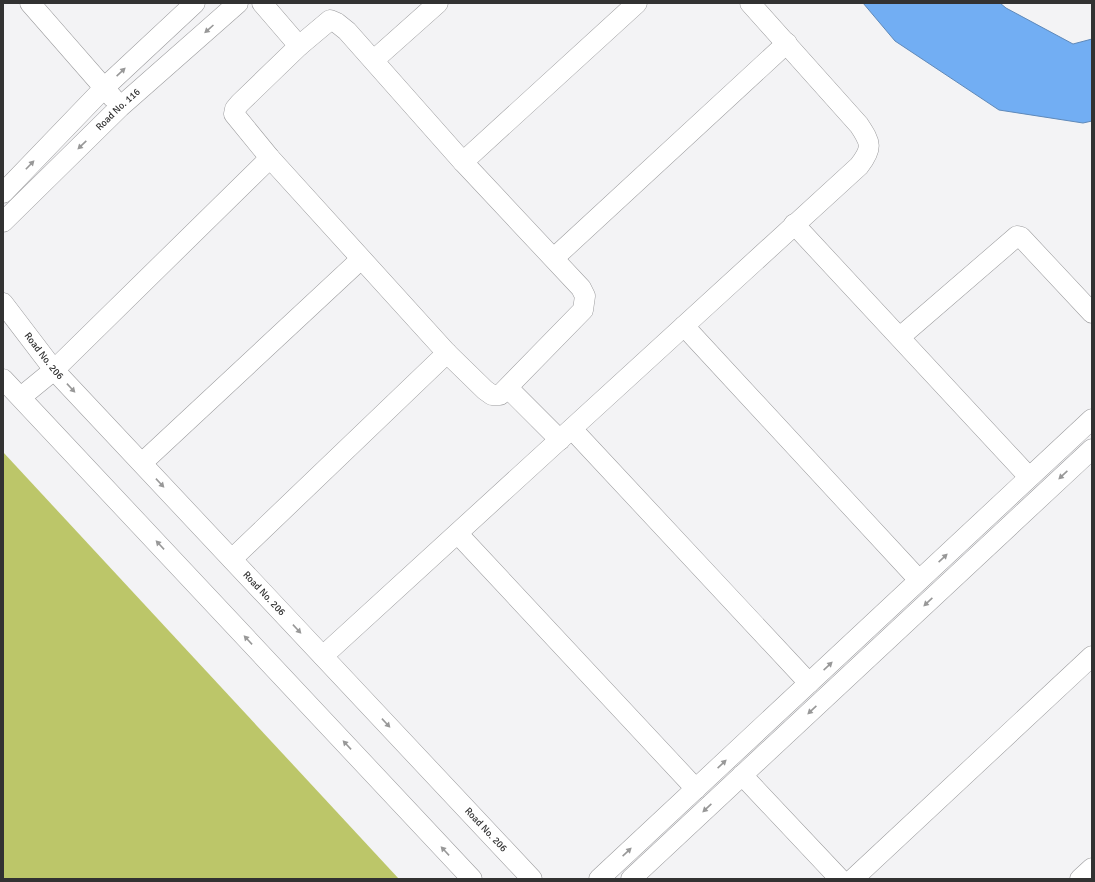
<svg xmlns="http://www.w3.org/2000/svg" width="1095" height="882" viewBox="0 0 1095 882" font-family="Signika,sans-serif">
	<rect width="100%" height="100%" fill="#f3f3f5"/>
	<path fill="#bcc669" d="M3 452 399 879H3Z"/>
	<path fill="#72aef3" stroke="#5f89b9" d="M863 3H1000L1006 8 1073 44 1092 39V121L1083 123 999 110 895 41Z"/>
	<g fill="none" stroke-linecap="round" stroke-linejoin="round">
		<g stroke="#9b9b9d" stroke-width="21">
			<g id="minor">
				<path d="M30 3 113 98"/>
				<path d="M262 3 299 46"/>
				<path d="M330 20 337 23 347 31 463 162 581 288 585 296 583 310 500 395H492L485 390 447 353 270 158 234 114 235 109 240 103 299 46Z"/>
				<path d="M374 60 438 3"/>
				<path d="M463 162 637 3"/>
				<path d="M3 193 105 87 195 3"/>
				<path id="s1" d="M3 222 120 107 238 3"/>
				<path d="M794 224 1029 477"/>
				<path d="M554 258 787 43"/>
				<path id="s2" d="M3 303 54 370 532 879"/>
				<path d="M684 326 919 580"/>
				<path d="M900 337 1017 236 1021 237 1092 313"/>
				<path d="M3 379 472 879"/>
				<path d="M508 388 560 440"/>
				<path d="M21 397 54 370 270 158"/>
				<path d="M572 429 809 683"/>
				<path d="M142 463 360 260"/>
				<path d="M458 534 696 789"/>
				<path d="M232 559 447 353"/>
				<path d="M323 656 859 166C873 148 871 143 859 125L750 3"/>
				<path d="M742 775 840 879"/>
				<path d="M599 879 1092 419"/>
				<path d="M631 879 1092 449"/>
				<path d="M853 879 1092 656"/>
				<path d="M1080 879 1092 868"/>
			</g>
		</g>
		<use href="#minor" stroke="#fff" stroke-width="20"/>
	</g>
	<defs><path id="oneway-solid" d="M-6-.8H1V-3.2L6.5 0L1 3.2V.8H-6Z"/></defs>
	<g fill="#989898">
		<use href="#oneway-solid" transform="translate(209 29) rotate(138)"/>
		<use href="#oneway-solid" transform="translate(121 72) rotate(-43)"/>
		<use href="#oneway-solid" transform="translate(82 145) rotate(136)"/>
		<use href="#oneway-solid" transform="translate(30 165) rotate(-46)"/>
		<use href="#oneway-solid" transform="translate(71 388) rotate(47)"/>
		<use href="#oneway-solid" transform="translate(1063 475) rotate(137)"/>
		<use href="#oneway-solid" transform="translate(160 483) rotate(47)"/>
		<use href="#oneway-solid" transform="translate(160 545) rotate(-133)"/>
		<use href="#oneway-solid" transform="translate(943 558) rotate(-43)"/>
		<use href="#oneway-solid" transform="translate(928 602) rotate(137)"/>
		<use href="#oneway-solid" transform="translate(297 629) rotate(47)"/>
		<use href="#oneway-solid" transform="translate(248 640) rotate(-133)"/>
		<use href="#oneway-solid" transform="translate(828 666) rotate(-43)"/>
		<use href="#oneway-solid" transform="translate(812 710) rotate(137)"/>
		<use href="#oneway-solid" transform="translate(386 723) rotate(47)"/>
		<use href="#oneway-solid" transform="translate(347 745) rotate(-133)"/>
		<use href="#oneway-solid" transform="translate(722 764) rotate(-43)"/>
		<use href="#oneway-solid" transform="translate(707 808) rotate(137)"/>
		<use href="#oneway-solid" transform="translate(445 851) rotate(-133)"/>
		<use href="#oneway-solid" transform="translate(627 852) rotate(-43)"/>
	</g>
	<g text-anchor="middle" dominant-baseline="central" stroke-width="3" stroke-linejoin="round" paint-order="stroke">
		<g font-size="10" fill="#323232" stroke="#fff">
			<text stroke="none"><textPath href="#s1" startOffset="161">Road No. 116</textPath></text>
			<text stroke="none"><textPath href="#s2" startOffset="67">Road No. 206</textPath></text>
			<text stroke="none"><textPath href="#s2" startOffset="391">Road No. 206</textPath></text>
			<text stroke="none"><textPath href="#s2" startOffset="715">Road No. 206</textPath></text>
		</g>
	</g>
	<rect width="1095" height="882" fill="none" stroke="#323232" stroke-width="8"/>
</svg>
